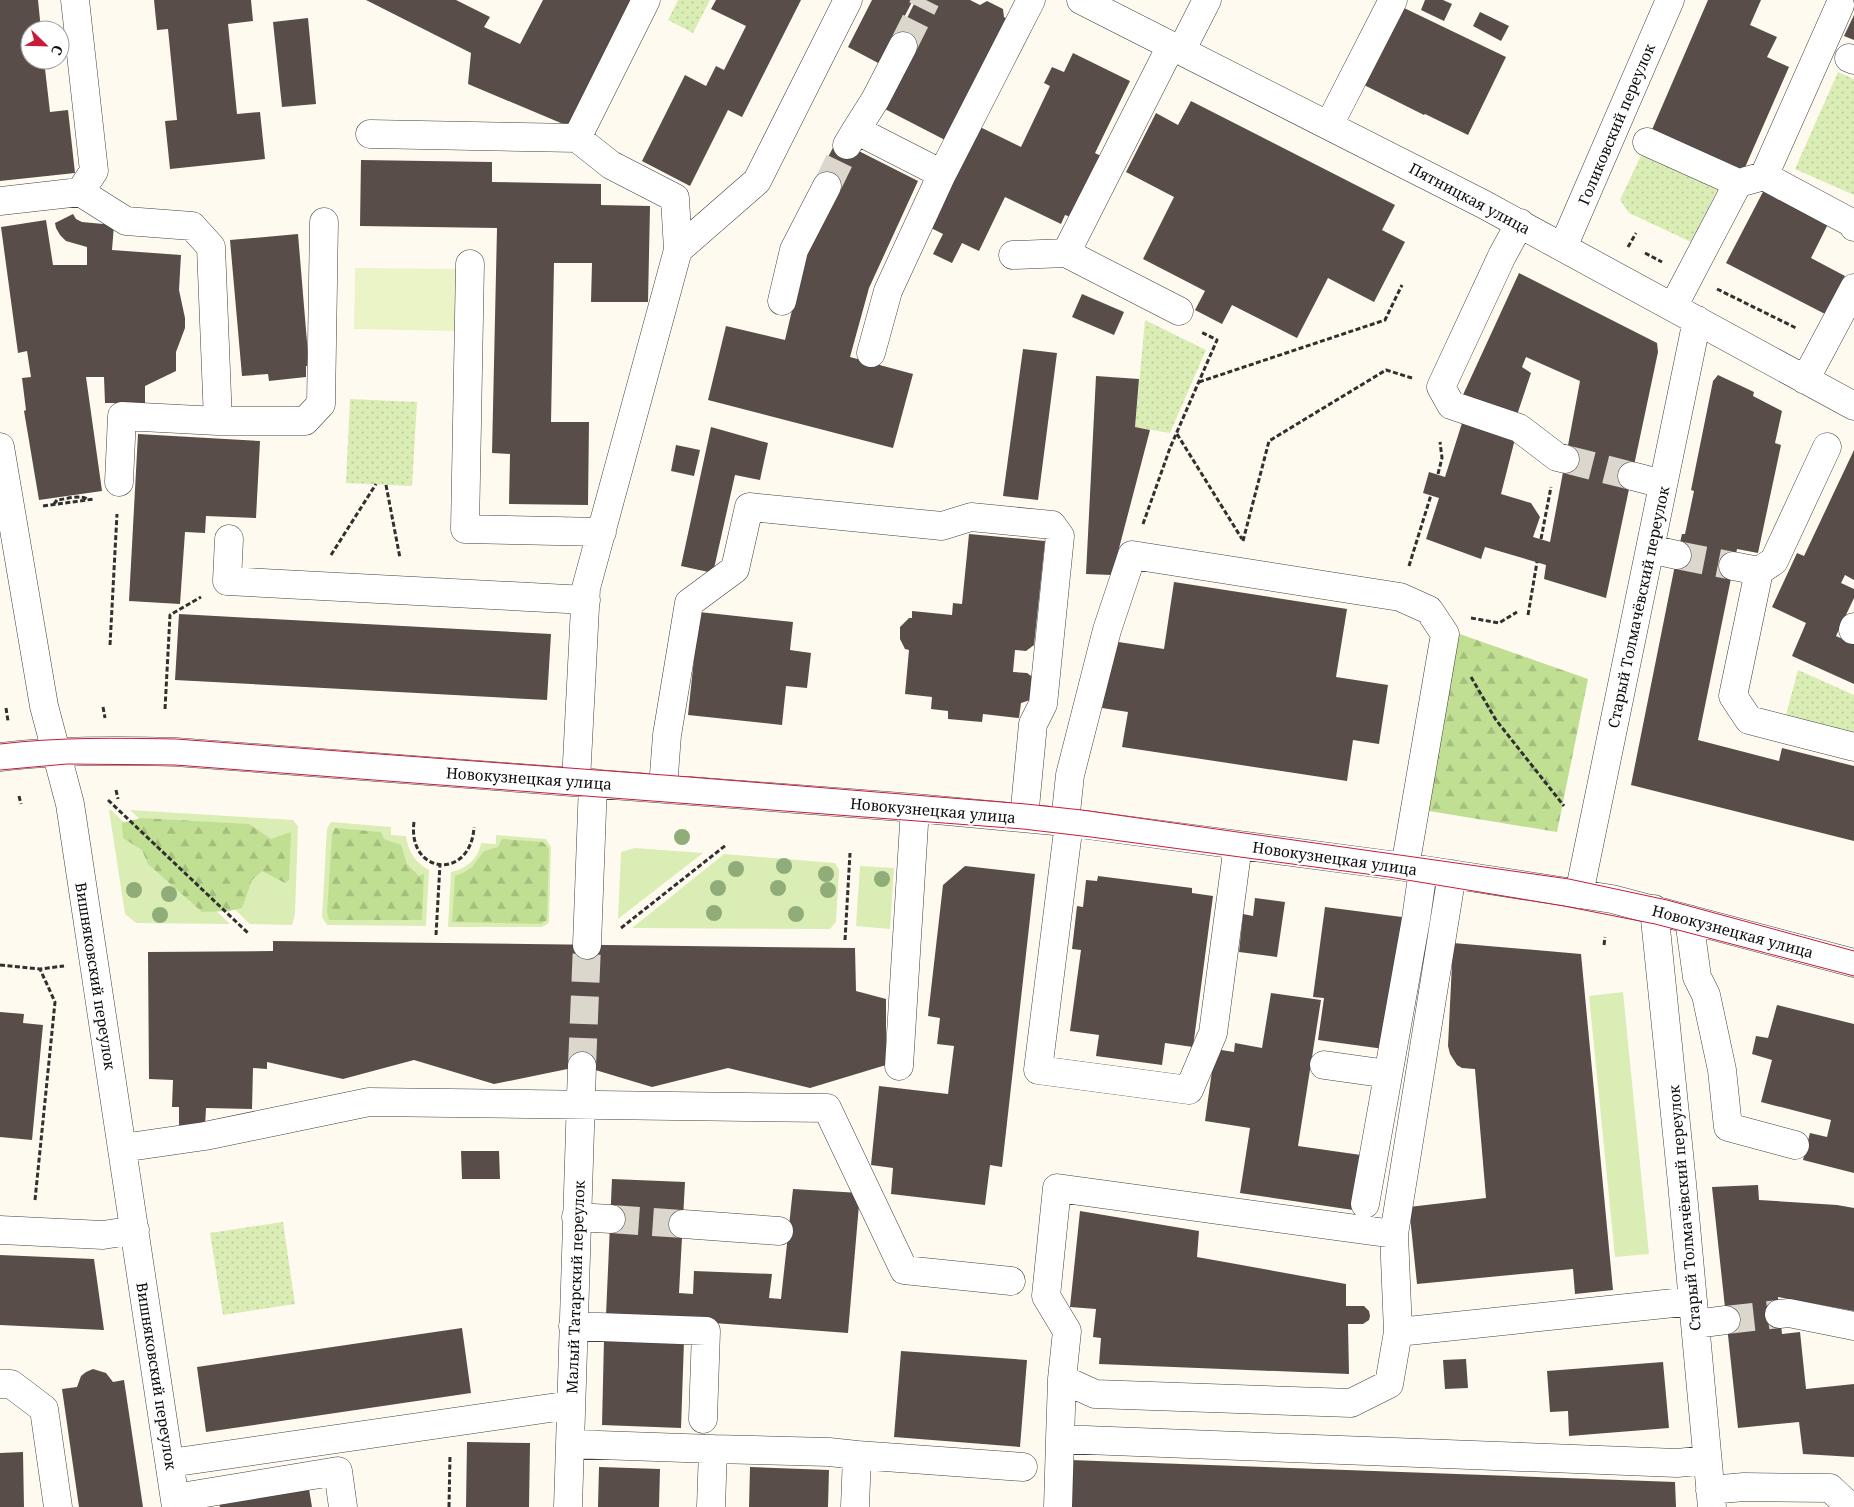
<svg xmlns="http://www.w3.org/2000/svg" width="1854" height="1507" viewBox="0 0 1854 1507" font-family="'Noto Serif',serif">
	<defs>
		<pattern id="forest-firs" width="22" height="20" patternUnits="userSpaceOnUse" patternTransform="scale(1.25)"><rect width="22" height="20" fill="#c0df93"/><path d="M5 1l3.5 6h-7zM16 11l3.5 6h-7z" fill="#a4be7e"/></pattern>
		<pattern id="park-dots" width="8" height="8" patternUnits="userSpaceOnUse" patternTransform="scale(1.25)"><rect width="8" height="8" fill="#daedb5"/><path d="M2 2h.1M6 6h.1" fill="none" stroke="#baca9a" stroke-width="1.8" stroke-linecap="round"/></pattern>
	</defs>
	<rect width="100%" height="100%" fill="#fffaef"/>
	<path fill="#daedb5" d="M109 810H111L230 924 136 923 125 914Z
		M130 810 293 820 298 826 295 914 292 925 250 924Z
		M331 822 391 827V835L406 836C408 852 416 863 429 870L426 926 327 925 322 917 327 829Z
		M496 835 546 839 551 847 549 923 542 927H448L451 872C466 869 479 858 481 843L496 844Z
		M635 848 703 853 618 919 621 852Z
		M724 854 835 863 839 870 836 922 830 929 632 928Z
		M860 866 894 868 890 929 856 926Z
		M1623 992 1649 1254 1615 1257 1589 996Z"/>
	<path fill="url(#forest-firs)" d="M1454 632 1588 679 1557 832 1423 810Z
		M141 818 249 824 271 839 291 832 289 880 285 883 262 871 252 880 242 908 229 911 202 912 148 864 142 850 123 838 122 823Z
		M335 828 381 832 384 839 401 845 407 864 419 876 424 874 422 920H329L327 912 332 835Z
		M502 839 543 842 549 849 547 920 541 924 452 922 455 876 463 873 472 867 484 851 498 847Z"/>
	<path fill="url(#park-dots)" d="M678 0H710L693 33 668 20Z
		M1838 72 1854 79V195L1795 169Z
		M1644 149 1721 183 1691 242 1629 213 1620 200Z
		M1145 320 1206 350 1170 433 1135 427Z
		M350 399 417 402 412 486 346 483Z
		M1798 670 1854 695V733L1786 715Z
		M283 1222 295 1304 223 1315 210 1233Z"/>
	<path fill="#eaf4c7" d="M355 268 457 269 456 331 354 329Z"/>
	<path fill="#584d49" d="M0 0H38L41 30H30V60H44L50 112 68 110 75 173 0 181Z
		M154 0H251L253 21 228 24 237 114 260 112 265 159 170 169 165 121 177 120 168 29 157 30Z
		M366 0H456L490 17 484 27 520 44 543 0H631L568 126 468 84 471 53Z
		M716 0H801L742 117 728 110 690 186 642 161 685 75 706 86 716 66 724 70 746 26 711 9Z
		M872 0H913L880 64 848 47Z
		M916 0H970L980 5 987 1 1003 9 1004 17 1007 19 945 140 881 107 895 42Z
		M1425 0H1443L1452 4 1444 21 1421 10Z
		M1708 0H1761L1750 25 1777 37 1767 57 1789 67 1743 172 1651 132Z
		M1402 7 1506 57 1468 135 1425 114 1424 115 1364 85Z
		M1480 12 1509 26 1501 41 1473 26Z
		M1854 15V40L1844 36Z
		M308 18 316 104 282 107 273 22Z
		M1073 53 1130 81 1095 153 1101 156 1071 217 1065 215 1061 224 1005 197 979 251 962 243 952 263 933 254 943 234 929 227 980 127 1021 147 1050 86 1044 83 1052 67 1064 72Z
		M1191 101 1395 205 1382 230 1405 242 1374 302 1328 278 1297 338 1232 305 1222 324 1195 310 1205 291 1143 259 1174 197 1126 172 1156 113 1178 125Z
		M837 140 918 181 869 288 850 357 913 374 893 448 708 400 726 326 785 340 808 242 816 180Z
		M361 160 492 162V182L601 184V205L650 206 648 302H591L592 263H554L551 422H589L588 505 509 504 510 454 492 453 497 228 360 226Z
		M1765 188 1829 222 1811 258 1845 276 1825 314 1726 263Z
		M73 214 76 219 82 222 114 225 112 250 181 255 179 290 185 318V328L176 352V371L145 386V403H105L104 377H86L102 491 39 500 24 411 26 410 22 378 31 377 27 351 18 353 1 227 46 220 53 265H87V247L66 241 60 235 56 228 55 223Z
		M298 234 309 366H306V377L269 381 268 374 242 376 230 240Z
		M1519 273 1657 343 1658 352 1606 598 1544 579 1546 565 1485 547 1481 559 1426 539 1439 498 1423 493 1429 472 1445 477 1462 423 1515 439 1501 494 1531 503 1540 517 1533 537 1550 542 1580 381 1526 357 1522 367 1531 373 1517 415 1462 397Z
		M1082 294 1124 312 1114 335 1072 317Z
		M1023 349 1057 353 1038 500 1003 496Z
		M1718 375 1754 392 1753 396 1782 411 1775 443 1781 445 1758 553 1737 549 1698 740 1779 761 1782 748 1854 766V841L1631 785 1677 555 1682 534H1685L1694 491 1691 490 1713 381Z
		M1096 376 1139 379 1135 427 1150 430 1112 575 1086 574Z
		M711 427 768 443 760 480 735 475 713 573 681 566Z
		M138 434 260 441 256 518 206 516 205 533 185 532 180 604 129 601Z
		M676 445 700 450 694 476 671 471Z
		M1854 450V580L1845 575 1841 583 1854 589V598L1836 636 1854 644V684L1792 656 1806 623 1772 607 1797 553 1804 556Z
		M969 534 1045 541 1034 645 1026 651 1015 650 1013 672 1027 673 1034 678 1030 700 1021 703 1019 718 983 714 982 722 948 719V711L931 709 932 697 905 694 909 650 905 649 900 639V627L909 618H912V611L952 615 953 603 962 604Z
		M1174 582 1347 609 1336 677 1388 685 1379 744 1353 740 1347 781 1122 747 1128 712 1102 708 1112 641 1164 649Z
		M699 612 793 622 790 650 811 653 807 688 786 686 782 725 688 715Z
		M179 614 551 634 547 700 175 680Z
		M965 866 1035 874 1002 1167 990 1165 985 1205 891 1194 893 1168 871 1165 879 1086 948 1094 954 1046 937 1044 940 1018 928 1016 943 885Z
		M1098 876 1192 888V893L1213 896 1193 1047 1165 1043 1162 1065 1096 1056 1099 1035 1070 1031 1081 950 1072 949 1077 906 1083 907 1086 880 1097 881Z
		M1255 898 1285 902 1277 957 1239 952 1243 914 1253 916Z
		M1325 907 1402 917 1384 1049 1318 1040 1324 998 1313 997Z
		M273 941 855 948 856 991 886 999V1065L810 1088 728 1068 652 1087 582 1066 494 1084 414 1060 343 1079 267 1062V1069L253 1068 252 1109 206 1108 205 1127 179 1126V1107H172L173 1080 149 1079 148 952 273 951Z
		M1453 943 1581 954 1613 1290 1575 1294 1573 1269 1417 1284 1409 1207 1486 1198 1475 1069 1462 1068 1457 1065 1450 1054 1448 1046Z
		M1271 993 1321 1000 1298 1146 1361 1155 1353 1210 1240 1193 1250 1128 1205 1121 1215 1049 1234 1052 1235 1043 1262 1048Z
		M1777 1005 1854 1024V1173L1803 1160 1810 1133 1827 1137 1831 1120 1761 1102 1772 1060 1752 1054 1756 1036 1768 1038Z
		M0 1012 24 1014 23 1023 43 1025 32 1140 0 1137Z
		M461 1151H499L500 1179H462Z
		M612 1179 685 1182 679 1293 693 1294 694 1271 772 1274 769 1298 781 1299 793 1189 860 1193 848 1333 606 1315Z
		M1758 1185 1759 1200 1837 1205 1854 1208V1311L1778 1297 1782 1334 1800 1332 1806 1389 1854 1384V1457L1803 1454 1799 1422 1738 1428 1712 1187Z
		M1080 1211 1199 1231 1197 1257 1346 1284V1306H1364L1369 1311 1370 1316 1369 1320 1363 1324H1348L1349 1374 1099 1364 1101 1338 1093 1337 1096 1309 1070 1307Z
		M0 1255 94 1259 104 1330 0 1325Z
		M462 1328 471 1393 206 1432 197 1367Z
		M604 1339 684 1341 681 1428 602 1425Z
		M901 1351 1027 1360 1020 1447 894 1437Z
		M1466 1359 1468 1388 1445 1389 1443 1360Z
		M1663 1362 1669 1428 1569 1436 1568 1411 1550 1412 1547 1371Z
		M93 1369 106 1373 113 1382 124 1380 143 1507H79L62 1389 77 1387 81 1376 86 1372Z
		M467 1442 530 1443 529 1507H466Z
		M23 1452 24 1507H0V1453Z
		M1070 1460 1675 1482 1676 1507H1068Z
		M599 1467 660 1469 659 1507H598Z
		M750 1467 829 1470 828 1507H749Z
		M309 1489 312 1507H220L219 1504Z"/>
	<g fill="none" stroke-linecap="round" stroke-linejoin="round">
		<path stroke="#dbd7cd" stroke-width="28" stroke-dasharray="28 14" stroke-linecap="butt" d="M903 46 926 0
			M827 186 847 145
			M1565 459 1632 476
			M1677 555 1733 566
			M582 1066 587 945
			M611 1219 683 1224
			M1726 1320 1779 1314"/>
		<g stroke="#414141" stroke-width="29">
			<path id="minor" d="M1081 0 1483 204 1854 406
				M1171 46 1066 253 1179 311
				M1181 51 1207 0
				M1849 58 1854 60
				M1329 125 1393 0
				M856 130 875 100 903 46
				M370 134 577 138 646 0
				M577 138 611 165 675 198 678 250
				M1647 142 1738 183 1673 307
				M847 145 856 130 942 174 1031 0
				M1764 176 1840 5
				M1746 181 1764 176 1852 223 1854 227
				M80 192 126 221 192 226 211 247 218 421 122 416 119 482
				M0 201 80 192 94 171 75 0
				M1520 223 1502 256 1441 387 1451 405 1519 428 1557 457 1565 459
				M1563 247 1670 0
				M1013 255 1066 253
				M470 264 465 529 602 532
				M782 301 794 250 827 186
				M871 353 888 291 942 174
				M1805 380 1854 288
				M218 421H305L321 404 324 222
				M0 447 44 706 70 804 176 1507
				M1632 476 1663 484
				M229 539 227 581 586 600
				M1650 549 1677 555
				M1733 566 1759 571 1733 696 1749 720 1854 747
				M1759 571 1774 561 1827 447
				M1853 630 1854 627
				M0 757C59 750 117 750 176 752L915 808 1065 822 1405 867 1612 899 1854 963
				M576 781 586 588 678 250 757 181 848 0
				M663 788 667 735 689 603 735 569 749 507 942 526 971 517 1052 525 1060 536 1043 704 1033 724 1024 818
				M1065 822 1070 775 1107 630 1132 555 1400 597 1429 610 1445 634 1405 867
				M1069 823 1038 1070 1189 1090 1213 1033 1238 845
				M1579 894 1697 320
				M1654 909 1682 1183 1712 1507
				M1689 919 1697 977 1706 995 1722 1070 1728 1127 1795 1145
				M587 945 593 783
				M1324 1065 1388 1074
				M899 1066 915 808
				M122 1148 205 1136 369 1102 827 1108 904 1270 1011 1281
				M1365 1204 1416 919 1423 870
				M576 1217 611 1219
				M683 1224 779 1231
				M0 1230 103 1235 135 1230
				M1394 1234 1452 874
				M1779 1314 1789 1313 1854 1326
				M1695 1324 1726 1320
				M573 1326 706 1331 703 1419
				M1398 1332 1394 1234 1057 1188 1046 1296 1067 1331 1062 1379 1095 1394 1351 1403 1389 1384 1398 1332 1693 1301
				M0 1384H11L44 1409 58 1507
				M1060 1439 1062 1379
				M570 1444 713 1449 711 1507
				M713 1449 829 1452 857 1455 855 1507
				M857 1455 1023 1467
				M170 1463 571 1405
				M1710 1490 1744 1487 1830 1488 1847 1504V1507
				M175 1498 338 1471 343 1507
				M568 1507 582 1066
				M1058 1507 1060 1439 1677 1463 1707 1460"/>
		</g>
		<path stroke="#303030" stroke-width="3" stroke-dasharray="5 2.5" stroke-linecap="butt" d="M1628 247 1636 233
			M1645 253 1662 262
			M1717 289 1796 328
			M1199 382 1385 320 1402 285
			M1177 434 1242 539
			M1438 474 1442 458 1440 442
			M386 485 400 558
			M54 504 57 500C67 499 80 494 89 500
			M43 506 94 499
			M1143 524 1170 448 1217 340 1201 332
			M1541 539 1551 487
			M1243 541 1269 441 1386 370 1412 378
			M331 555 376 484
			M1409 566 1431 495
			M1528 615 1537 562
			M1471 618 1499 623 1517 612
			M110 645 117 514
			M1471 677 1496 720 1564 806
			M103 707 105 718
			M6 708 8 721
			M165 709 170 615 201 597
			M116 790 118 799
			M19 796 21 804
			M108 800 248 933
			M414 822C407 875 471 881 474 827
			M621 928 726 845
			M436 935 440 864
			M845 940 850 853
			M1604 945 1605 937
			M0 965 40 969 64 966
			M35 1200 55 1002 40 969
			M449 1507 450 1455"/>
		<use href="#minor" stroke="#fff" stroke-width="28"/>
		<path stroke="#ca1a3b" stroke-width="1" d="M0 744C59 737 117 738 176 739L664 775 1026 804 1082 810 1569 879 1667 900 1854 951
			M0 770 67 764 175 765 1023 829 1091 837 1389 877 1564 906 1655 924 1854 976"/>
	</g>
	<g fill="#90ac79">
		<circle cx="682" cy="837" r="8"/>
		<circle cx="784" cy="866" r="8"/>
		<circle cx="736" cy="869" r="8"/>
		<circle cx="826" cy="874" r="8"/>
		<circle cx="882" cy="879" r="8"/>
		<circle cx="718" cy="888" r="8"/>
		<circle cx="778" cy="888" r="8"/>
		<circle cx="134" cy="890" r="8"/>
		<circle cx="828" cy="890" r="8"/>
		<circle cx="169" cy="894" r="8"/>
		<circle cx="714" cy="913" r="8"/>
		<circle cx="796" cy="914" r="8"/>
		<circle cx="160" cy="915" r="8"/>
	</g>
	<g text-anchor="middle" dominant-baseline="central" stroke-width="5" stroke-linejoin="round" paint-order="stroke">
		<g font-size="15" fill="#0e0e0e" stroke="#fff">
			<text transform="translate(1616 124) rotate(-67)">Голиковский переулок</text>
			<text transform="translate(1470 198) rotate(28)">Пятницкая улица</text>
			<text transform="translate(1638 607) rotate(-78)">Старый Толмачёвский переулок</text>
			<text transform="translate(529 778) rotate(4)">Новокузнецкая улица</text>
			<text transform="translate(933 810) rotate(5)">Новокузнецкая улица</text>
			<text transform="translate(1335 858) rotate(8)">Новокузнецкая улица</text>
			<text transform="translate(1733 931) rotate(15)">Новокузнецкая улица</text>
			<text transform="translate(96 976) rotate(81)">Вишняковский переулок</text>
			<text transform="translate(1684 1208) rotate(-95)">Старый Толмачёвский переулок</text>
			<text transform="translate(575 1287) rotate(-88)">Малый Татарский переулок</text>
			<text transform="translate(157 1376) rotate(81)">Вишняковский переулок</text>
		</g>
	</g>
	<g transform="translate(45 45) rotate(113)"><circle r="24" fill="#ffffff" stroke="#9f9f9f"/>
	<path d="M0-4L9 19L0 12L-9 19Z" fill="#ca1a3b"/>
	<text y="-8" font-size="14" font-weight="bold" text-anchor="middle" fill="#0e0e0e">С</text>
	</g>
</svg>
